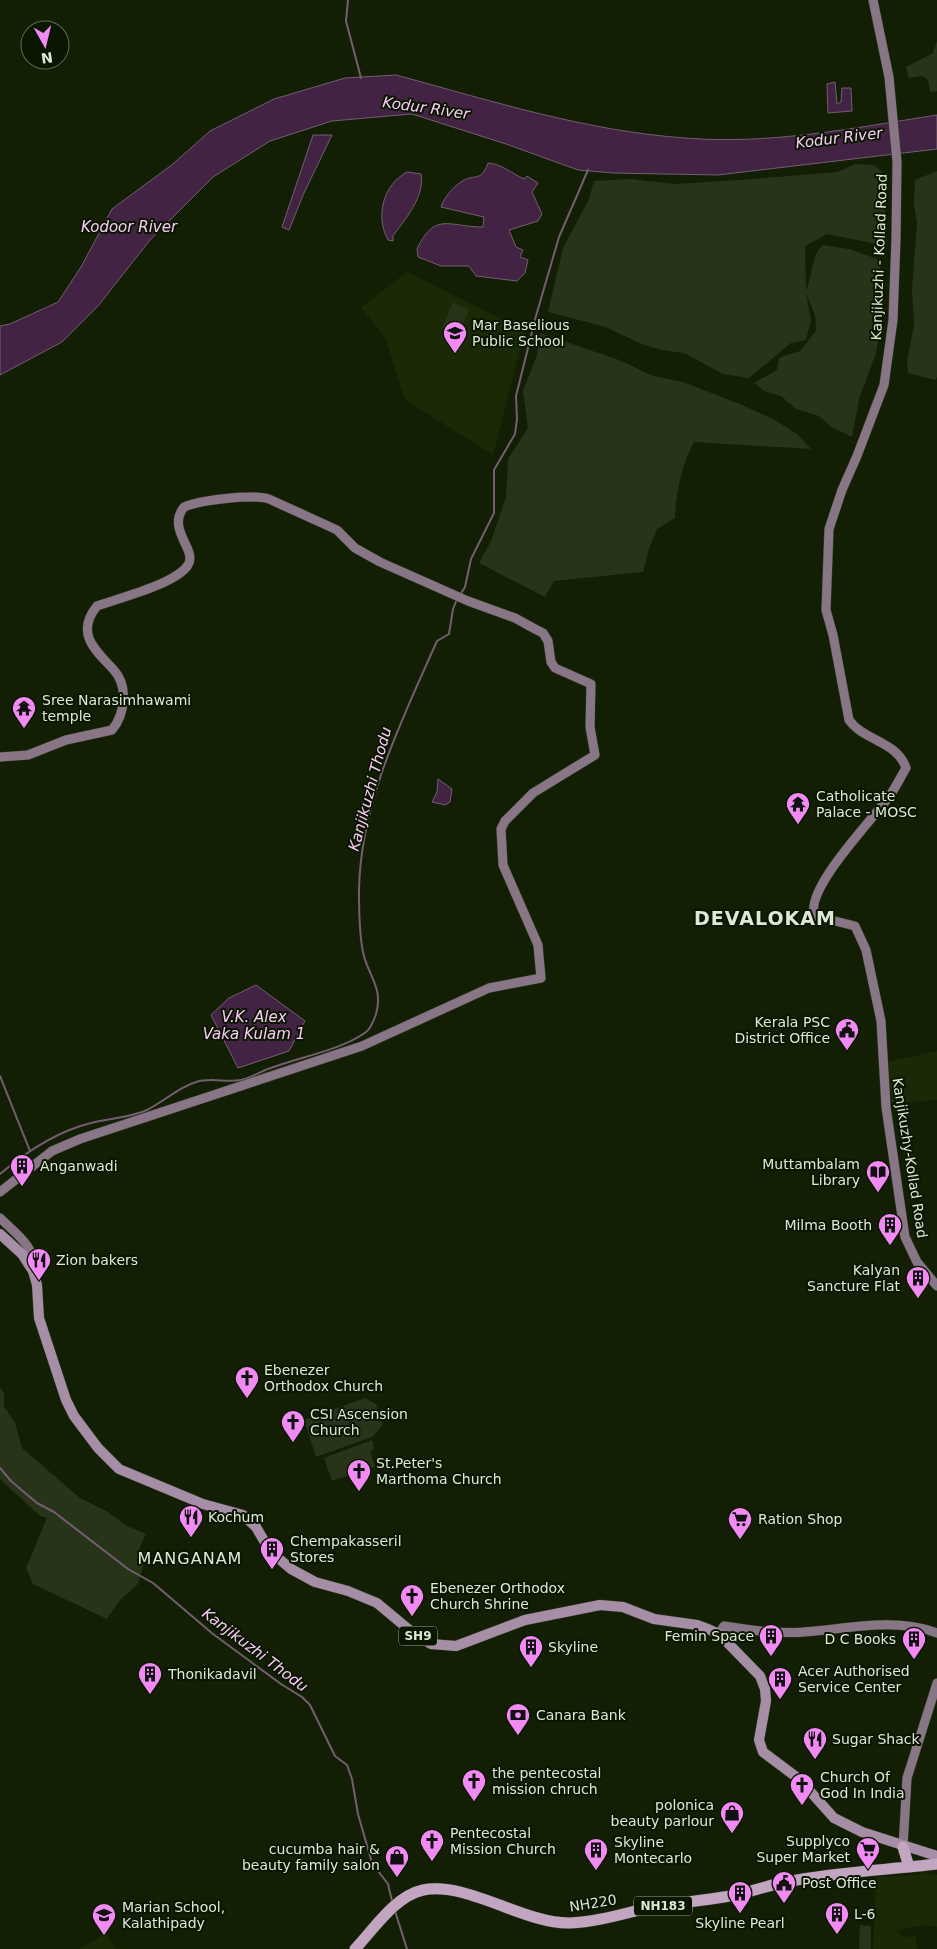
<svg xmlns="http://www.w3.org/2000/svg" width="937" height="1949" viewBox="0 0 937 1949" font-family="'DejaVu Sans',sans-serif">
	<rect width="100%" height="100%" fill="#131f04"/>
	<path fill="#1a2906" d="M407 272 525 331 493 455 405 400 385 337 361 308Z
		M937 1051V1100L890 1103 883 1063Z
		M924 1872 937 1875V1927L923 1925 899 1930 901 1937 916 1936 917 1949H873L876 1877 919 1875Z
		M105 1932 116 1949H79L94 1941Z"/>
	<path fill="#28341a" d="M937 41V91L930 92 928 80 922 76 909 78 906 67 933 53Z
		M855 164 875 165 883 173 887 246 827 234 805 246 806 291C813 274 810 260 822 245L849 249 880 260V332L876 353 859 399 852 437 830 426 819 416 796 409 781 396 764 391 754 383 777 370 779 358 800 351 816 331 815 315 806 294 811 320 806 340 791 343 749 378 723 374 684 353 661 350 639 343 606 327 548 312 563 248 589 199 594 181 630 179 675 184 754 179 838 172Z
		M937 171V377L935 380 908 373 907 361 914 325 912 290 917 223 914 203 915 180Z
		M453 302 469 310 458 335 442 328Z
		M540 333 619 360 653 376 683 382 742 405 773 419 797 434 811 449 694 442C682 464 676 492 675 518L657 529 649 549 643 572 554 581 545 597 479 563 491 541 506 497 508 459 528 428 523 391 537 355Z
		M0 1387 4 1393V1406L15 1423 22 1448 80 1498 108 1512 127 1526 146 1534 139 1549 147 1553 138 1584 120 1600 107 1619 33 1584 26 1568 47 1518 40 1516 0 1479Z
		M365 1398 376 1404 383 1425 372 1437 316 1457 304 1420Z
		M372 1440 374 1449 370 1451 375 1467 332 1481 324 1458Z
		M860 1925 871 1926V1949H859Z"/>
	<path fill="#432343" stroke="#725e6f" d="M396 75C492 101 586 131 685 138 769 145 854 128 937 115V149L718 175 613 173 578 170 506 144 412 114 332 121 270 141 213 177 150 240 98 306 62 342 0 375V326L10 324 58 302 81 267 112 209 173 164 210 131 274 99 345 78Z
		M835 82 837 104 841 102 842 88H851L852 111 828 113 827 84Z
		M313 135H332L304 193 289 230 282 227Z
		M488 163C502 164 511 173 524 179L527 176 538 183 532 192 542 214 538 221 509 230 516 247 523 250 520 257 528 260 525 273 517 281 476 276 469 266H441L418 257 417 249C435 211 449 227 483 227L484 217 441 207C444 198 452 188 461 182 474 173 481 183 488 163Z
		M407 172 421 174C425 197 405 219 393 236V241L388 240C375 216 383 185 407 172Z
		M438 779 452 789 450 802 445 805 432 802 437 792Z
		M256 985 305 1021 289 1051 238 1068 211 1015 229 998Z"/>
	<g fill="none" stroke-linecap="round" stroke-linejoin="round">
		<path stroke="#725e6f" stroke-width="2" d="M348 0 346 21 361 78
			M460 595 465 587 471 559 494 513V470L515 434 517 419 516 396 536 316 559 237 588 170
			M0 1076 30 1151
			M0 1174C26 1152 58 1131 91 1123 109 1118 130 1118 147 1110 163 1102 179 1087 196 1082 211 1077 226 1083 241 1080 251 1078 261 1071 271 1068 299 1057 342 1050 366 1032 370 1029 374 1020 376 1014 384 988 367 974 363 952 359 933 359 911 359 891 360 803 402 720 437 641L449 634 453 609 457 599
			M0 1468 11 1481 37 1503 54 1512 128 1569 153 1583 213 1634 281 1684 302 1697 310 1705 335 1756 347 1765 352 1779 358 1814 372 1863 388 1884 392 1901
			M395 1911 407 1949"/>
		<g stroke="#303b21" stroke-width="10">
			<path id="secondary" d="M873 0 889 77 897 162 896 239 893 320 884 385 857 456 842 490 829 529 826 610 833 635 849 720C864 741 897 741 906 768 900 778 895 789 888 798 872 820 803 891 815 916L855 926 866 950 881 1021 886 1107 905 1237 917 1262 937 1286
				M0 757 28 755 66 740 112 730C125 714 129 686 113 669 95 650 75 633 97 606 119 598 176 584 188 565 198 550 166 530 184 507 200 500 252 494 269 499L337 530 355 548 380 562 468 601 515 618 535 629 543 633 548 641 551 662 555 668 591 684 590 727 595 755 533 793 505 821 501 829 503 865 538 945 541 978 489 988 362 1046 80 1139 52 1151 0 1192
				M0 1218C15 1233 38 1248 33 1271
				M719 1634 724 1626C750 1630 777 1634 804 1632 848 1629 894 1617 937 1633
				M903 1847 907 1778 937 1683"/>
		</g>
		<g stroke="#303b21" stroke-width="11">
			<path id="primary" d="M0 1234 22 1254 33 1271 37 1285 39 1318 66 1400 74 1416 98 1448 119 1469 203 1504 243 1515 256 1527 270 1551 291 1569 315 1582 348 1591 377 1603 413 1633 431 1644 456 1646 525 1620 600 1605 623 1607 654 1619 697 1625 708 1629 719 1634 760 1676 765 1689 766 1701 759 1740 763 1752 799 1779 834 1818 862 1832 937 1856"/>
		</g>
		<g stroke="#303b21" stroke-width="12">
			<path id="highway" d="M903 1847 909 1867
				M355 1949C374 1929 395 1896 423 1890 467 1881 524 1924 570 1923 598 1922 625 1913 652 1907 676 1903 700 1901 724 1897 745 1894 765 1886 786 1882 836 1872 887 1870 937 1864"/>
		</g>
		<use href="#secondary" stroke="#887687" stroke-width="9"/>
		<use href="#primary" stroke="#a68fa6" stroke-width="10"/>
		<use href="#highway" stroke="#c2a6c1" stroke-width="11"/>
	</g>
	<defs>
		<g id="school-pin" transform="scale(1.25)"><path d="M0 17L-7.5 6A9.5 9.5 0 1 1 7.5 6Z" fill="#f28af3" stroke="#0a1600"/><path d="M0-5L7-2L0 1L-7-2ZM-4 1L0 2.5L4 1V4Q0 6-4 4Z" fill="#111"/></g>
		<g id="temple-pin" transform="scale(1.25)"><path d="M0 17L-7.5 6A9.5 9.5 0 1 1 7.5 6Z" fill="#f28af3" stroke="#0a1600"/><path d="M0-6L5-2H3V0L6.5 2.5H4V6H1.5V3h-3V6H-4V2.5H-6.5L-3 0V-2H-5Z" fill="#111"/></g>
		<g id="civic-pin" transform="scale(1.25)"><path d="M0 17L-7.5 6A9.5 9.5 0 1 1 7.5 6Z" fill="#f28af3" stroke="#0a1600"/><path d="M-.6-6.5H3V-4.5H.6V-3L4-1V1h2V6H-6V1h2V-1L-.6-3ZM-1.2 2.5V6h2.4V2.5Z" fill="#111"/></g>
		<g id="building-pin" transform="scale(1.25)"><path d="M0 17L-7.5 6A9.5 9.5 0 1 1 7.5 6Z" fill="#f28af3" stroke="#0a1600"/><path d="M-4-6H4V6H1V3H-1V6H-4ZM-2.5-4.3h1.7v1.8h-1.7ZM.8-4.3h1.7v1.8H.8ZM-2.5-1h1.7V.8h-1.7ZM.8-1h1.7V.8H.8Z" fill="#111"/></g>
		<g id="library-pin" transform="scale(1.25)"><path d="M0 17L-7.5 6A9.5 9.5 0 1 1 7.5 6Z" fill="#f28af3" stroke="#0a1600"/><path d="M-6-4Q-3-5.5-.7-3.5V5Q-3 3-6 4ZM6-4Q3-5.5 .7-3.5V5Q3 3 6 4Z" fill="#111"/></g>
		<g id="restaurant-pin" transform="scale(1.25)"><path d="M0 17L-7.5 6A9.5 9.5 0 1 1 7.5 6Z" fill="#f28af3" stroke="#0a1600"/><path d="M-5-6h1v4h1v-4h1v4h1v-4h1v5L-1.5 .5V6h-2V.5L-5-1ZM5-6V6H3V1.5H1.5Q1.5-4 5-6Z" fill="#111"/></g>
		<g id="church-pin" transform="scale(1.25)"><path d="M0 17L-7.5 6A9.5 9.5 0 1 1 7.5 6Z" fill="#f28af3" stroke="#0a1600"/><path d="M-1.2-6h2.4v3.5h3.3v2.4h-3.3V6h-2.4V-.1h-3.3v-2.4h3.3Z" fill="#111"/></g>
		<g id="supermarket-pin" transform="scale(1.25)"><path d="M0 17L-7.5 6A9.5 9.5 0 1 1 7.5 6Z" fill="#f28af3" stroke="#0a1600"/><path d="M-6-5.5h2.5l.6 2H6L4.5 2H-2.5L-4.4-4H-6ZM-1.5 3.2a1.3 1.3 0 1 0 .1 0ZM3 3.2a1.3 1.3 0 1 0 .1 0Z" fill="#111"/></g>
		<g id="bank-pin" transform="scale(1.25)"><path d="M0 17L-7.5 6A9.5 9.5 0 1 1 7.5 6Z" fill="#f28af3" stroke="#0a1600"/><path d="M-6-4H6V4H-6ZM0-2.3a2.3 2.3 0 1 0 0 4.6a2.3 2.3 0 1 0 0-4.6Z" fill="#111"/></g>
		<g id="shop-pin" transform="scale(1.25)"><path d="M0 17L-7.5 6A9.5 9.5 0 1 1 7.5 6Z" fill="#f28af3" stroke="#0a1600"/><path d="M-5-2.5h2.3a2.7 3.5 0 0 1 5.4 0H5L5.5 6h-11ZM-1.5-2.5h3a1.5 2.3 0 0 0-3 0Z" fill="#111"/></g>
	</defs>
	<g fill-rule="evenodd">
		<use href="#school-pin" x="455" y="333"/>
		<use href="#temple-pin" x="24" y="708"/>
		<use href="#temple-pin" x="798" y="804"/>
		<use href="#civic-pin" x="847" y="1030"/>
		<use href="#building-pin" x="22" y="1166"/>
		<use href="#library-pin" x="878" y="1172"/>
		<use href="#building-pin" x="890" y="1225"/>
		<use href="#restaurant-pin" x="39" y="1260"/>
		<use href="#building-pin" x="918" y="1278"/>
		<use href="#church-pin" x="247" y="1378"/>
		<use href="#church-pin" x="293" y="1422"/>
		<use href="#church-pin" x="359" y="1471"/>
		<use href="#restaurant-pin" x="191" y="1517"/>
		<use href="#supermarket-pin" x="740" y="1519"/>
		<use href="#building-pin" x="272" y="1549"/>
		<use href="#church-pin" x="412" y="1596"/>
		<use href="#building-pin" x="771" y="1636"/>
		<use href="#building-pin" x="914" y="1639"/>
		<use href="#building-pin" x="531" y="1647"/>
		<use href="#building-pin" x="150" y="1674"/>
		<use href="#building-pin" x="780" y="1679"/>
		<use href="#bank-pin" x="518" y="1715"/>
		<use href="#restaurant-pin" x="815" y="1739"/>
		<use href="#church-pin" x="474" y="1781"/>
		<use href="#church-pin" x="802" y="1785"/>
		<use href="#shop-pin" x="732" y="1813"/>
		<use href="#church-pin" x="432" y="1841"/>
		<use href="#supermarket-pin" x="868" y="1849"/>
		<use href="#building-pin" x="596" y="1850"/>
		<use href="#shop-pin" x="397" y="1857"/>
		<use href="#civic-pin" x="784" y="1883"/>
		<use href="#building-pin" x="740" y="1893"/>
		<use href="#building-pin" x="837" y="1914"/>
		<use href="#school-pin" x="104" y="1915"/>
	</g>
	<g text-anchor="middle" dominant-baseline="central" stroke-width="4" stroke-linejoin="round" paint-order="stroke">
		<g fill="#0a1600" stroke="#9fa996" stroke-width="1">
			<rect x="399" y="1626.5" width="38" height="19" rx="4"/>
			<rect x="634" y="1896.5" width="58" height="19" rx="4"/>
		</g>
		<g font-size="12" font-weight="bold" fill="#dfe8d6">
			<text x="418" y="1636">SH9</text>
			<text x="663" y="1906">NH183</text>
		</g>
		<g font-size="14" fill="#dfe8d6" stroke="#0a1600">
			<text transform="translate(879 257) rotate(-88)">Kanjikuzhi - Kollad Road</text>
			<text transform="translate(910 1158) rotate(81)">Kanjikuzhy-Kollad Road</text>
			<text transform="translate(593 1903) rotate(-9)">NH220</text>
		</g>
		<g font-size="14" fill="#dfe8d6" stroke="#0a1600" text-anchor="start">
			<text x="472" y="325">Mar Baselious<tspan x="472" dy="16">Public School</tspan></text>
			<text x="42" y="700">Sree Narasimhawami<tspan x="42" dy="16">temple</tspan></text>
			<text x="816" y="796">Catholicate<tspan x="816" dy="16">Palace - MOSC</tspan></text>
			<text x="830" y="1022" text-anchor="end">Kerala PSC<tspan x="830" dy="16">District Office</tspan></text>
			<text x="860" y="1164" text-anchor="end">Muttambalam<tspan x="860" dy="16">Library</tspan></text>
			<text x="40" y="1166">Anganwadi</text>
			<text x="872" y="1225" text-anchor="end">Milma Booth</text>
			<text x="56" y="1260">Zion bakers</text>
			<text x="900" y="1270" text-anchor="end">Kalyan<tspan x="900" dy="16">Sancture Flat</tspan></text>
			<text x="264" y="1370">Ebenezer<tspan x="264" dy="16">Orthodox Church</tspan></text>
			<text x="310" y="1414">CSI Ascension<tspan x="310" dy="16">Church</tspan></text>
			<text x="376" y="1463">St.Peter's<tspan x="376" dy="16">Marthoma Church</tspan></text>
			<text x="208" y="1517">Kochum</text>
			<text x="758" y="1519">Ration Shop</text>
			<text x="290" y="1541">Chempakasseril<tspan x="290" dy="16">Stores</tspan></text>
			<text x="430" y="1588">Ebenezer Orthodox<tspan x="430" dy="16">Church Shrine</tspan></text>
			<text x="754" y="1636" text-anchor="end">Femin Space</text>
			<text x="896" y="1639" text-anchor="end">D C Books</text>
			<text x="548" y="1647">Skyline</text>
			<text x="798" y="1671">Acer Authorised<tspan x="798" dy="16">Service Center</tspan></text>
			<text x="168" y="1674">Thonikadavil</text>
			<text x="536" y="1715">Canara Bank</text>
			<text x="832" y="1739">Sugar Shack</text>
			<text x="492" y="1773">the pentecostal<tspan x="492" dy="16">mission chruch</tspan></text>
			<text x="820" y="1777">Church Of<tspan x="820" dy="16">God In India</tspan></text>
			<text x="714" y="1805" text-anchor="end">polonica<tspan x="714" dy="16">beauty parlour</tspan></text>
			<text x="450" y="1833">Pentecostal<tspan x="450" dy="16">Mission Church</tspan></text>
			<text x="850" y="1841" text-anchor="end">Supplyco<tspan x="850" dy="16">Super Market</tspan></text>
			<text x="614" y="1842">Skyline<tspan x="614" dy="16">Montecarlo</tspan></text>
			<text x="380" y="1849" text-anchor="end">cucumba hair &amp;<tspan x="380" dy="16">beauty family salon</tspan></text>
			<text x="802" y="1883">Post Office</text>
			<text x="122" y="1907">Marian School,<tspan x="122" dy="16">Kalathipady</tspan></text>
			<text x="854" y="1914">L-6</text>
			<text x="740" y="1923" text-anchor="middle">Skyline Pearl</text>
		</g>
		<g font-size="15" font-style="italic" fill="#fbccfa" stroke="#0a1600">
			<text transform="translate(426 108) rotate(8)">Kodur River</text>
			<text transform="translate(839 138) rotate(-7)">Kodur River</text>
			<text x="129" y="227">Kodoor River</text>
			<text transform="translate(370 789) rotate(-75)">Kanjikuzhi Thodu</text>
			<text x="254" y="1017">V.K. Alex<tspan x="254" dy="17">Vaka Kulam 1</tspan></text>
			<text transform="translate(255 1650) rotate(37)">Kanjikuzhi Thodu</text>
		</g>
		<g font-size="16" letter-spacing="1" fill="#dfe8d6" stroke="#0a1600">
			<text x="190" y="1558">MANGANAM</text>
		</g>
		<g font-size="19" font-weight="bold" letter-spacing="1" fill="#dfe8d6" stroke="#0a1600">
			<text x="765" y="918">DEVALOKAM</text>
		</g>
	</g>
	<g transform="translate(45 45) rotate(172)"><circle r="24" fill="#0a1600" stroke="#5f6a56"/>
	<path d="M0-4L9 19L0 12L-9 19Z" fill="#f28af3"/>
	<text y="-8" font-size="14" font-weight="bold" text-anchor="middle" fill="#dfe8d6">N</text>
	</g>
</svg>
